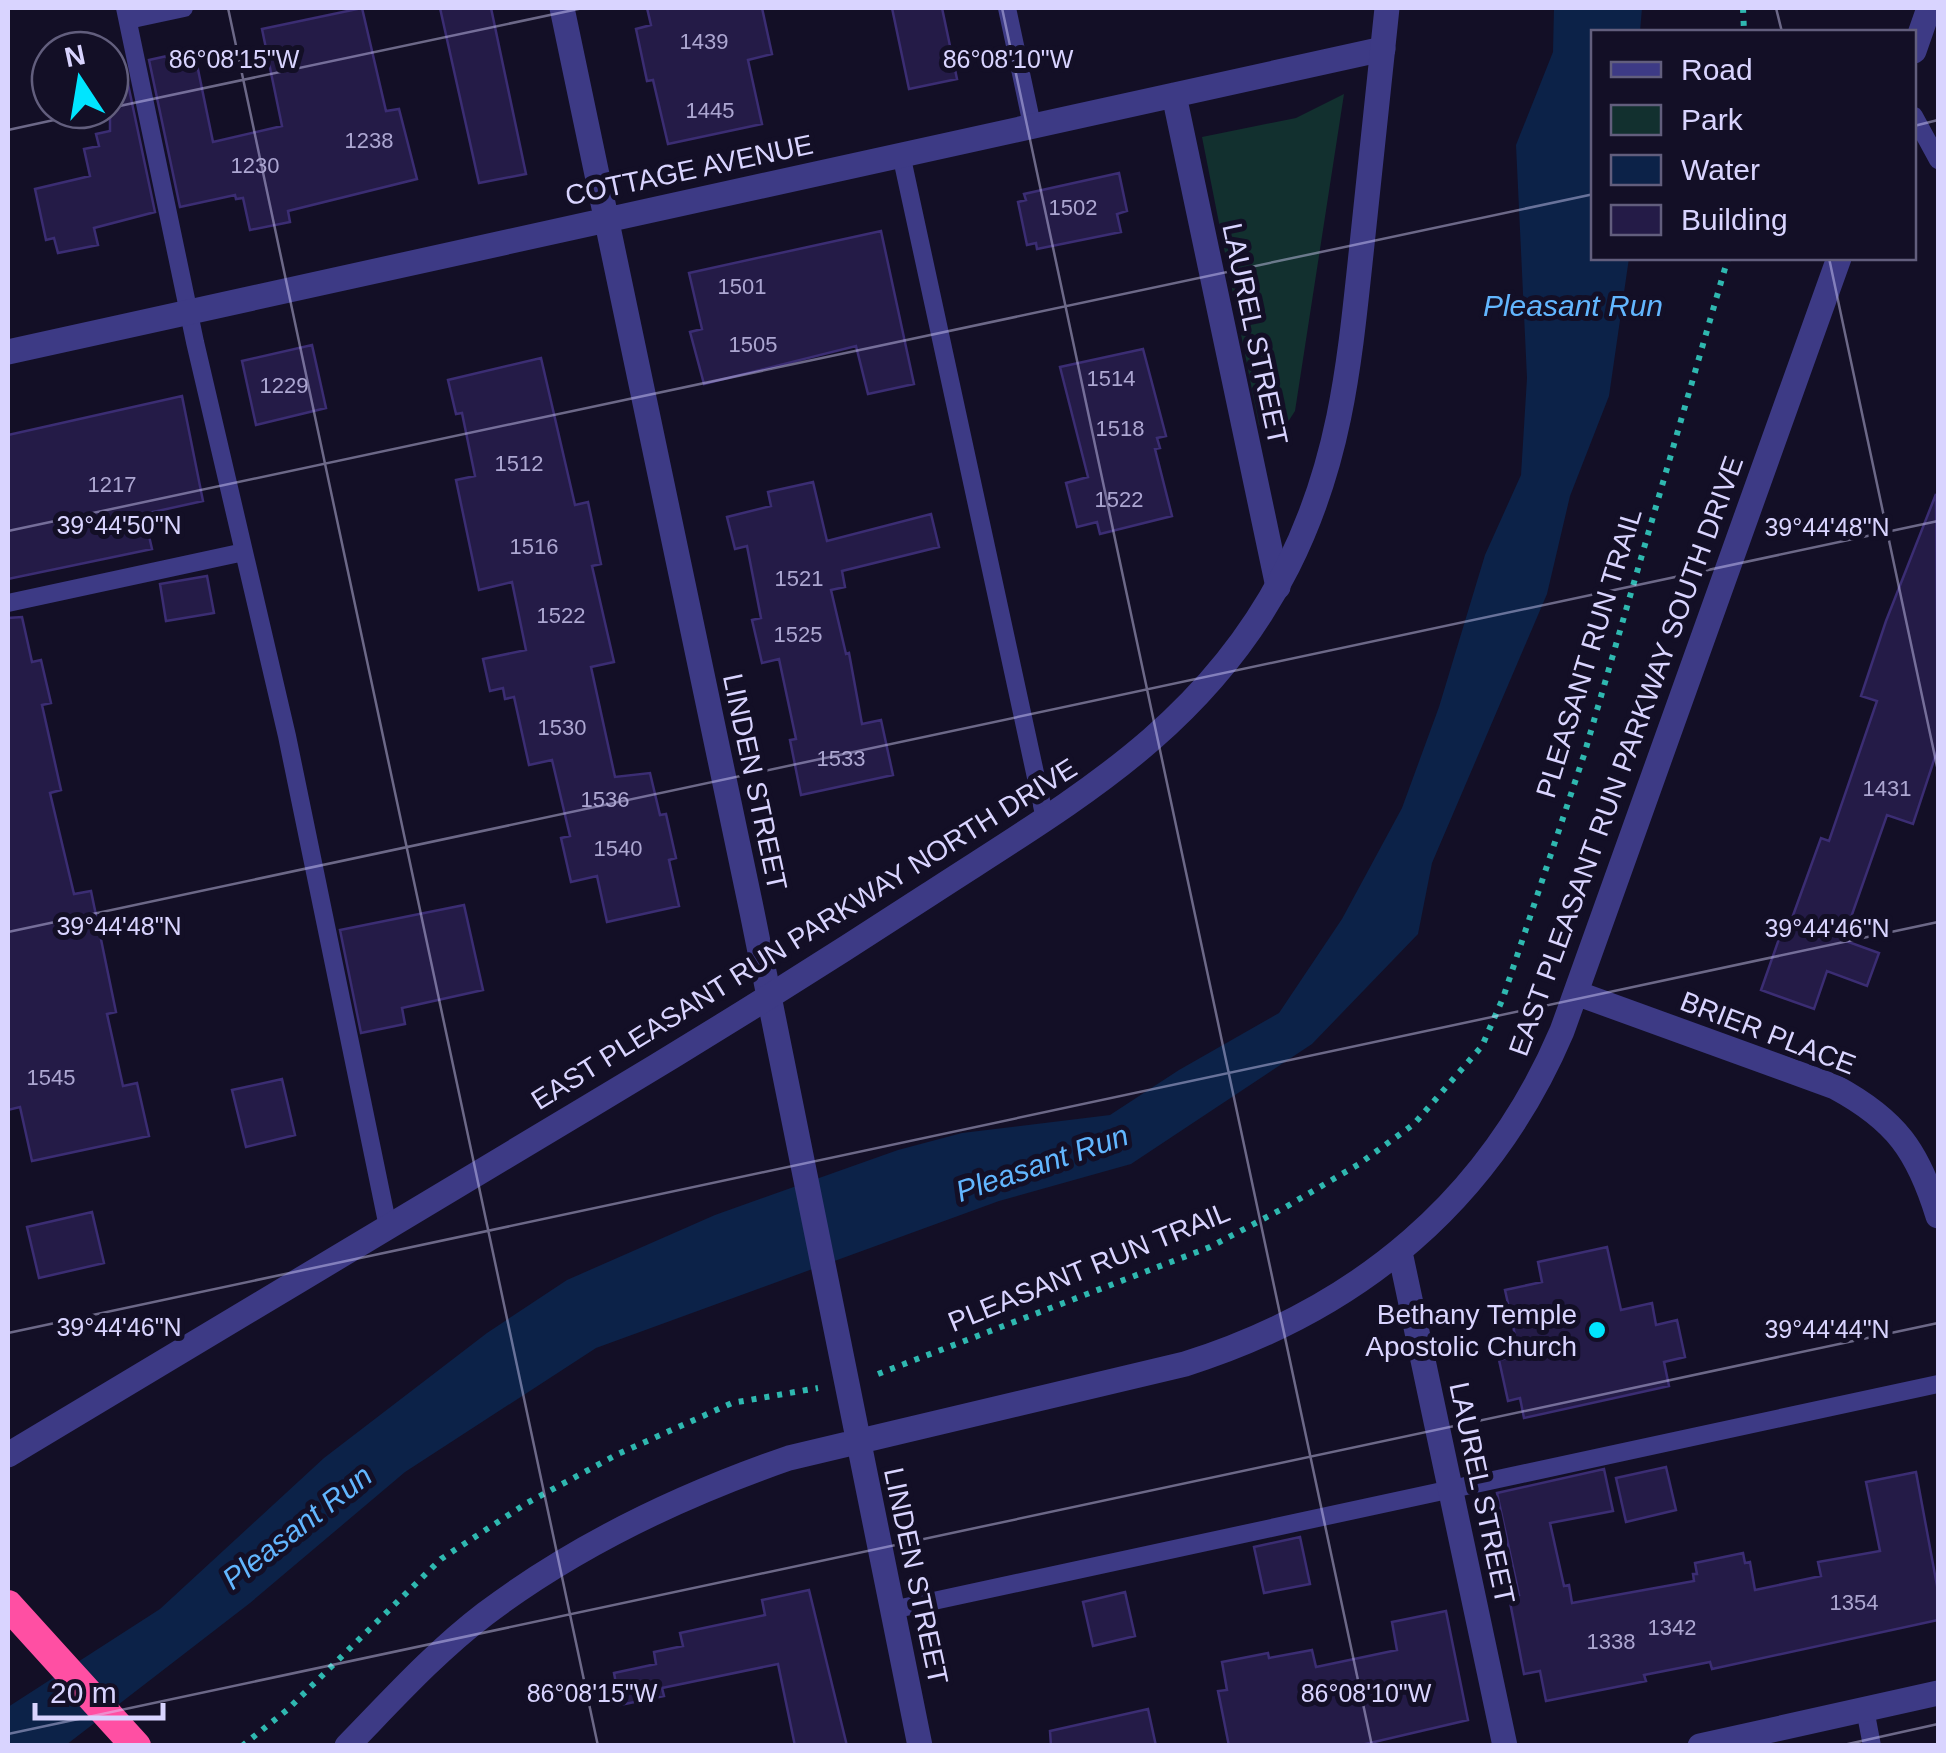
<svg xmlns="http://www.w3.org/2000/svg" width="1946" height="1753" viewBox="0 0 1946 1753" font-family="Helvetica,sans-serif">
	<rect width="100%" height="100%" fill="#130f26"/>
	<path fill="#12302f" d="M1344 94 1295 411 1284 428 1268 432 1259 425 1202 137 1296 118Z"/>
	<path fill="#0c2248" d="M1554 8H1642L1640 32H1594V258H1629L1609 396 1570 496 1547 594 1432 863 1418 934 1312 1044 1131 1164 999 1201 596 1348 405 1472 250 1603 66 1745 8 1746V1707L160 1609 324 1458 487 1333 567 1280 715 1215 898 1150 962 1133 1110 1115 1179 1070 1279 1013 1342 919 1402 808 1439 707 1485 555 1521 475 1527 378 1516 145 1553 52Z"/>
	<path fill="#241b47" stroke="#3b2d73" stroke-width="2.5" d="M362 8 386 111 399 109 417 179 288 211 290 222 250 230 243 198 236 199 235 195 180 207 149 60 194 50 213 142 282 126 262 29Z
		M440 8H491L526 174 479 183Z
		M647 8H762L772 54 748 60 762 124 668 144 653 80 647 81 636 29 651 25Z
		M892 8H942L957 79 909 89Z
		M124 65 155 212 94 228 98 245 58 253 54 238 46 240 35 189 90 176 84 149 99 146 96 134 110 131V68Z
		M1119 173 1127 211 1117 214 1121 232 1037 249 1036 243 1027 245 1018 202 1026 200 1024 194Z
		M881 231 914 384 868 394 856 346 704 384 690 332 702 329 689 273Z
		M312 345 326 408 256 425 242 361Z
		M1143 349 1166 436 1157 438 1160 448 1155 449 1172 516 1100 534 1097 522 1077 527 1066 483 1088 477 1060 367Z
		M541 358 575 505 588 502 601 564 592 566 614 662 591 667 615 777 650 773 660 815 666 814 676 858 669 860 679 906 607 922 597 876 571 882 561 838 570 836 552 760 529 765 514 697 505 699 503 688 490 691 483 659 526 650 512 582 479 590 456 480 475 476 462 413 456 414 448 380Z
		M182 396 203 501 144 514 152 549 8 579V435Z
		M813 482 827 541 931 514 939 547 842 571 845 587 831 590 846 654 849 653 862 724 881 720 893 775 801 795 790 740 796 739 779 659 762 663 752 620 761 618 747 546 735 549 727 517 771 506 768 492Z
		M1936 494 1938 748 1913 824 1887 815 1843 940 1879 953 1867 986 1827 971 1814 1009 1761 990 1786 919 1791 921 1821 838 1829 841 1877 701 1861 696 1886 621Z
		M207 576 214 613 166 621 160 584Z
		M22 617 32 662 41 660 51 703 42 705 61 790 50 793 74 894 91 891 116 1012 107 1014 123 1086 137 1083 149 1136 32 1161 20 1107 8 1110V618Z
		M464 905 483 990 402 1008 405 1024 361 1033 340 930Z
		M282 1079 295 1135 246 1147 232 1090Z
		M92 1212 104 1263 39 1278 27 1227Z
		M1607 1247 1621 1310 1652 1303 1656 1325 1677 1320 1685 1357 1664 1362 1669 1386 1524 1418 1520 1398 1508 1401 1499 1360 1515 1356 1510 1336 1515 1335 1505 1290 1542 1282 1538 1262Z
		M1666 1467 1676 1510 1626 1522 1616 1478Z
		M1604 1469 1613 1511 1550 1523 1564 1586 1569 1585 1572 1603 1694 1581 1693 1574H1697L1695 1563 1743 1553 1745 1563 1750 1562 1755 1590 1821 1576 1818 1562 1880 1551 1866 1482 1916 1472 1938 1591V1620L1712 1669 1710 1662 1644 1675 1646 1681 1546 1701 1540 1671 1524 1674 1509 1597 1519 1595 1497 1493Z
		M1300 1537 1310 1584 1264 1593 1254 1547Z
		M809 1590 847 1746H795L778 1664 662 1688 664 1696 620 1705 614 1673 656 1664 654 1652 683 1646 680 1633 765 1615 762 1600Z
		M1125 1592 1135 1636 1093 1646 1083 1602Z
		M1446 1611 1468 1720 1357 1746H1229L1218 1691 1227 1690 1222 1662 1268 1653 1269 1658 1312 1650 1316 1667 1397 1650 1392 1622Z
		M1148 1709 1156 1746H1051L1050 1731Z"/>
	<g fill="none" stroke-linecap="round" stroke-linejoin="round">
		<path stroke="#2fb8b0" stroke-width="6" stroke-dasharray="5 8" stroke-linecap="butt" d="M1743 8 1744 32
			M878 1374 1210 1247 1284 1208 1359 1164 1414 1124 1482 1046 1503 998 1584 755 1728 258
			M242 1746 287 1710 441 1559 527 1503 618 1454 732 1403 818 1388"/>
		<path stroke="#3d3a85" stroke-width="18" d="M125 8 195 342 287 736 388 1227
			M1007 8 1032 125
			M128 20 184 8
			M1914 116 1938 160
			M901 154 1045 819
			M8 603 244 552
			M892 1610 1938 1384
			M1865 1709 1872 1746"/>
		<path stroke="#3d3a85" stroke-width="25" d="M562 8 752 912 920 1746
			M1914 51 1929 8
			M1174 95 1278 587
			M8 352 1383 49
			M1576 993 1835 1087C1896 1120 1918 1151 1938 1216
			M1400 1252 1505 1746
			M347 1746C391 1701 434 1653 485 1614 575 1546 682 1495 789 1458L1185 1364C1359 1309 1490 1200 1562 1031L1839 258"/>
		<path stroke="#3d3a85" stroke-width="25" d="M8 1455C202 1339 396 1222 590 1106 704 1038 816 968 928 895 1072 801 1207 728 1288 566 1340 462 1349 367 1361 254 1370 172 1379 90 1387 8
			M1700 1746 1938 1693"/>
		<path stroke="#ff4fa3" stroke-width="30" d="M8 1605 136 1746"/>
	</g>
	<path fill="none" stroke="#d9d4ff" stroke-width="2.5" stroke-opacity="0.45" d="M228 8 598 1746M1002 8 1372 1746M1776 8 1782 32M110 108 583 8M1914 126 1938 120M8 130 100 110M1829 258 1938 771M8 531 1594 194M8 932 1938 521M8 1333 1938 922M8 1734 1938 1323M1839 1746 1938 1724"/>
	<circle fill="#00e5ff" stroke="#130f26" stroke-width="4" cx="1597" cy="1330" r="10"/>
	<g text-anchor="middle" dominant-baseline="central" stroke-width="10" stroke-linejoin="round" paint-order="stroke">
		<g font-size="22" fill="#aca6d1">
			<text x="704" y="41">1439</text>
			<text x="710" y="110">1445</text>
			<text x="369" y="140">1238</text>
			<text x="255" y="165">1230</text>
			<text x="1073" y="207">1502</text>
			<text x="742" y="286">1501</text>
			<text x="753" y="344">1505</text>
			<text x="1111" y="378">1514</text>
			<text x="284" y="385">1229</text>
			<text x="1120" y="428">1518</text>
			<text x="519" y="463">1512</text>
			<text x="112" y="484">1217</text>
			<text x="1119" y="499">1522</text>
			<text x="534" y="546">1516</text>
			<text x="799" y="578">1521</text>
			<text x="561" y="615">1522</text>
			<text x="798" y="634">1525</text>
			<text x="562" y="727">1530</text>
			<text x="841" y="758">1533</text>
			<text x="1887" y="788">1431</text>
			<text x="605" y="799">1536</text>
			<text x="618" y="848">1540</text>
			<text x="51" y="1077">1545</text>
			<text x="1854" y="1602">1354</text>
			<text x="1672" y="1627">1342</text>
			<text x="1611" y="1641">1338</text>
		</g>
		<g font-size="28" fill="#d9d4ff" stroke="#130f26">
			<text transform="translate(689 170) rotate(-12)">COTTAGE AVENUE</text>
			<text transform="translate(1255 334) rotate(78)">LAUREL STREET</text>
			<text transform="translate(1589 653) rotate(-73)">PLEASANT RUN TRAIL</text>
			<text transform="translate(1626 756) rotate(-70)">EAST PLEASANT RUN PARKWAY SOUTH DRIVE</text>
			<text transform="translate(755 782) rotate(78)">LINDEN STREET</text>
			<text transform="translate(804 934) rotate(-32)">EAST PLEASANT RUN PARKWAY NORTH DRIVE</text>
			<text transform="translate(1768 1033) rotate(21)">BRIER PLACE</text>
			<text transform="translate(1089 1267) rotate(-22)">PLEASANT RUN TRAIL</text>
			<text transform="translate(1482 1493) rotate(78)">LAUREL STREET</text>
			<text transform="translate(916 1576) rotate(78)">LINDEN STREET</text>
		</g>
		<g font-size="28" fill="#d9d4ff" stroke="#130f26" text-anchor="end">
			<text x="1577" y="1314">Bethany Temple<tspan x="1577" dy="32">Apostolic Church</tspan></text>
		</g>
		<g font-size="30" font-style="italic" fill="#62b6ff" stroke="#130f26">
			<text x="1573" y="305">Pleasant Run</text>
			<text transform="translate(1042 1163) rotate(-19)">Pleasant Run</text>
			<text transform="translate(297 1527) rotate(-38)">Pleasant Run</text>
		</g>
	</g>
	<g font-size="25" text-anchor="middle" fill="#d9d4ff" stroke="#130f26" stroke-width="10" stroke-linejoin="round" paint-order="stroke">
		<text x="234" y="68">86°08'15"W</text>
		<text x="1008" y="68">86°08'10"W</text>
		<text x="119" y="534">39°44'50"N</text>
		<text x="1827" y="536">39°44'48"N</text>
		<text x="119" y="935">39°44'48"N</text>
		<text x="1827" y="937">39°44'46"N</text>
		<text x="119" y="1336">39°44'46"N</text>
		<text x="1827" y="1338">39°44'44"N</text>
		<text x="592" y="1702">86°08'15"W</text>
		<text x="1366" y="1702">86°08'10"W</text>
	</g>
	<rect width="1946" height="1753" fill="none" stroke="#d9d4ff" stroke-width="20"/>
	<rect x="1591" y="30" width="325" height="230" fill="#130f26" stroke="#625e7d" stroke-width="2.5"/>
	<rect x="1611" y="62" width="50" height="15" fill="#3d3a85" stroke="#625e7d" stroke-width="2.5"/>
	<text x="1681" y="80" font-size="30" fill="#d9d4ff">Road</text>
	<rect x="1611" y="105" width="50" height="30" fill="#12302f" stroke="#625e7d" stroke-width="2.5"/>
	<text x="1681" y="130" font-size="30" fill="#d9d4ff">Park</text>
	<rect x="1611" y="155" width="50" height="30" fill="#0c2248" stroke="#625e7d" stroke-width="2.5"/>
	<text x="1681" y="180" font-size="30" fill="#d9d4ff">Water</text>
	<rect x="1611" y="205" width="50" height="30" fill="#241b47" stroke="#625e7d" stroke-width="2.5"/>
	<text x="1681" y="230" font-size="30" fill="#d9d4ff">Building</text>
	<g transform="translate(80 80) rotate(348)"><circle r="48" fill="#130f26" stroke="#625e7d" stroke-width="2.5"/>
	<path d="M0-8L18 38L0 25L-18 38Z" fill="#00e5ff"/>
	<text y="-15" font-size="28" font-weight="bold" text-anchor="middle" fill="#d9d4ff">N</text>
	</g>
	<path d="M35 1703v15h128v-15" fill="none" stroke="#d9d4ff" stroke-width="5"/>
	<text x="50" y="1703" font-size="30" fill="#d9d4ff" stroke="#130f26" stroke-width="8" paint-order="stroke">20 m</text>
</svg>
